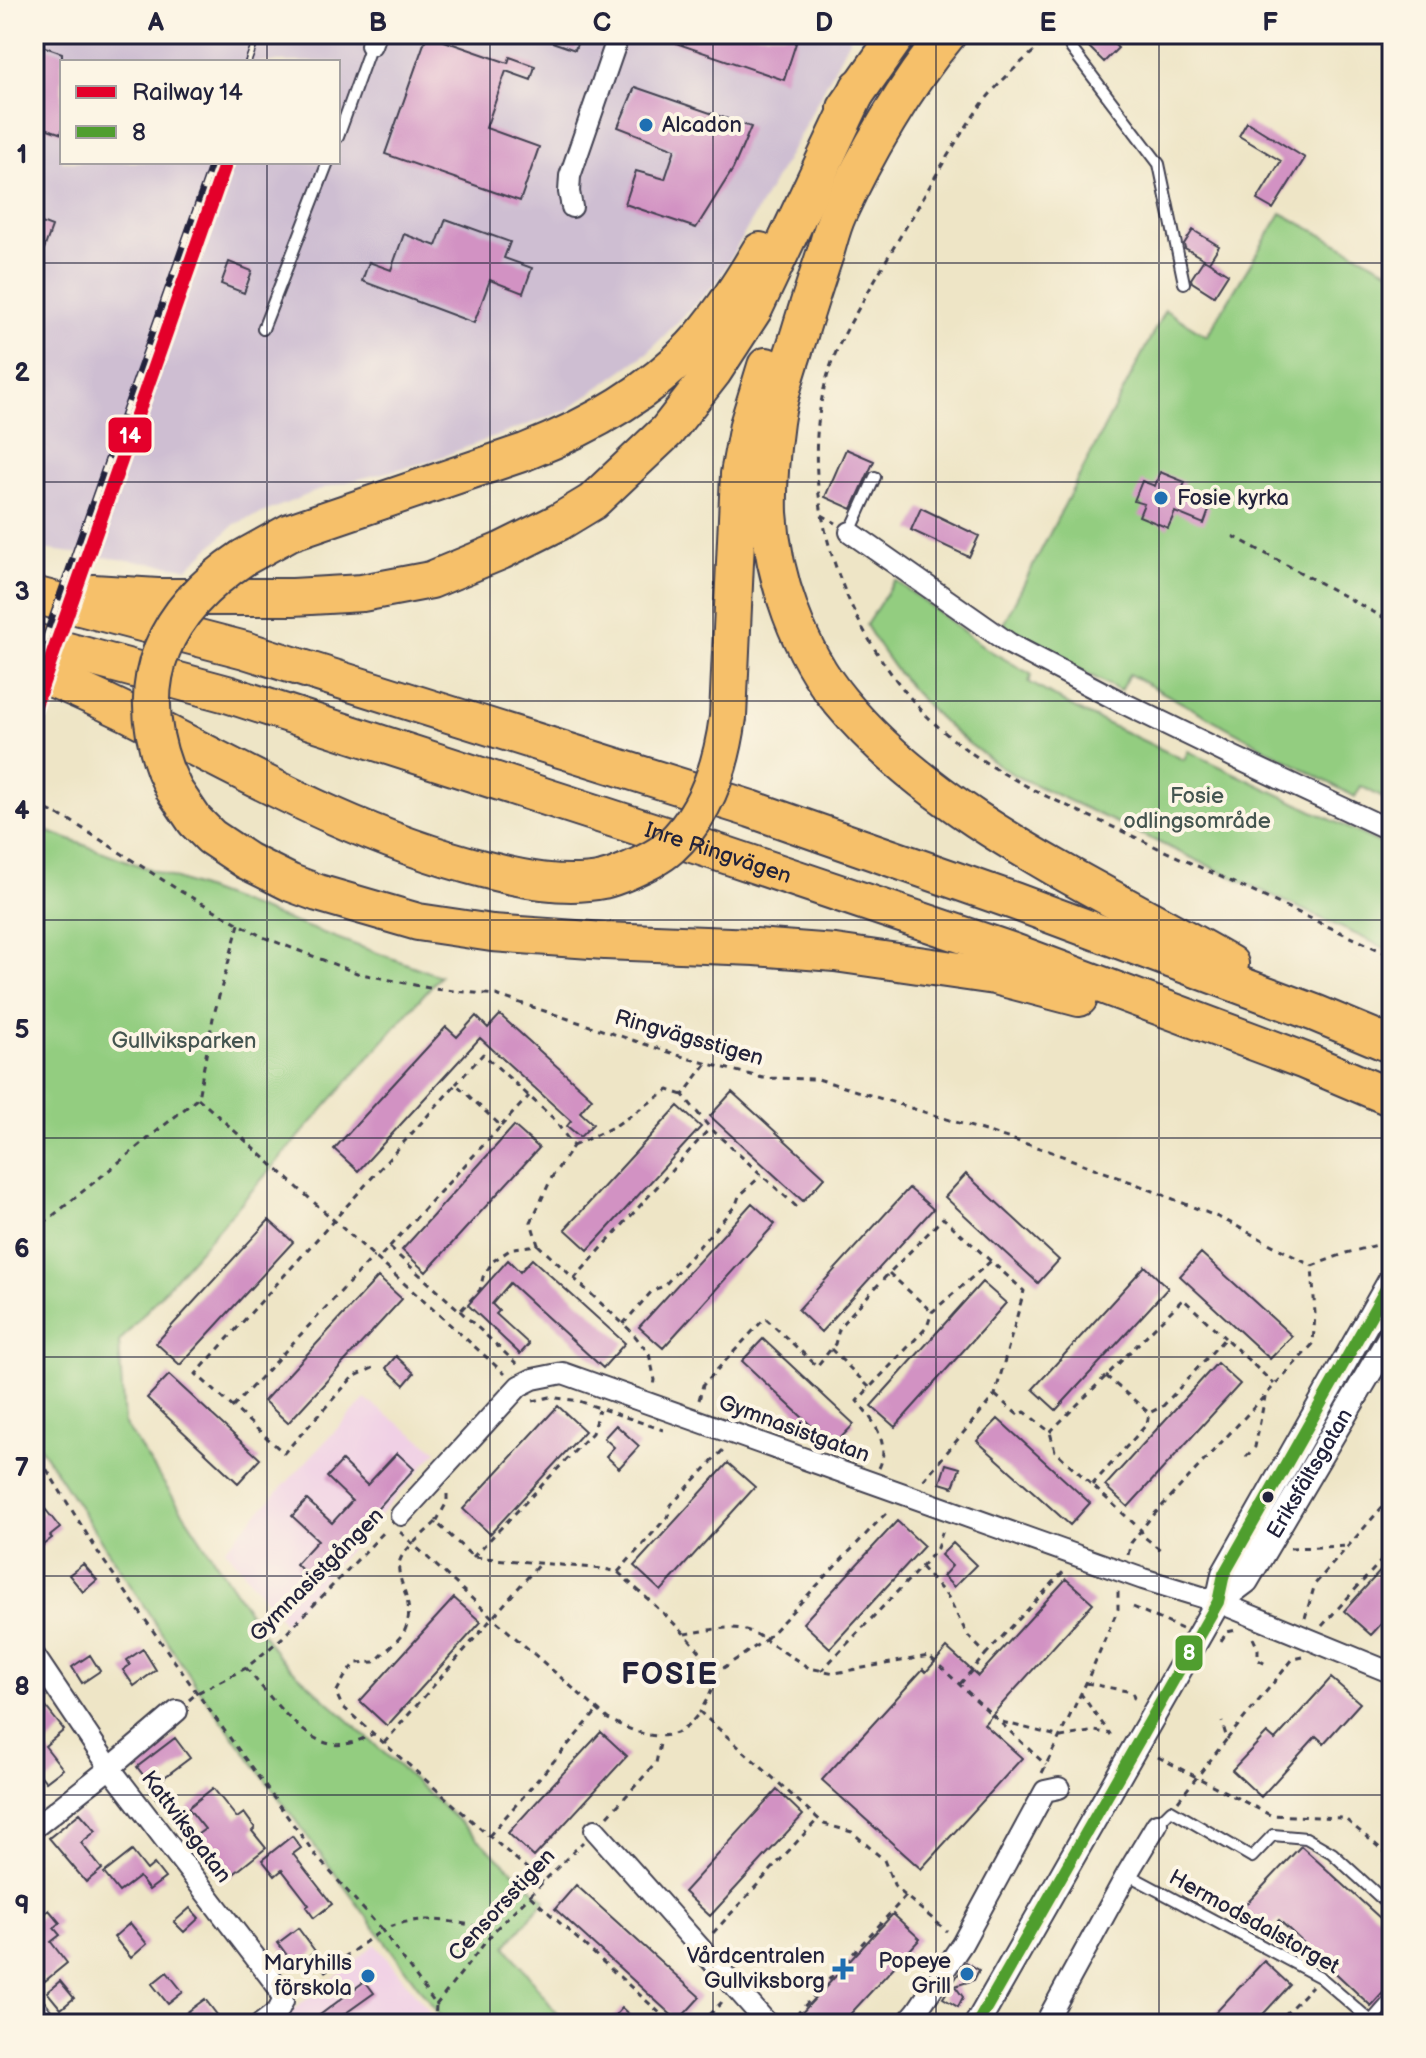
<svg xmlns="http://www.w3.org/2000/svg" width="1426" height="2058" viewBox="0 0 1426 2058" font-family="'Balsamiq Sans',sans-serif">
	<rect width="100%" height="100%" fill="#fcf5e5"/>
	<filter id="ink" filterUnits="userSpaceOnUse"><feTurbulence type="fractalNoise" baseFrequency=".0125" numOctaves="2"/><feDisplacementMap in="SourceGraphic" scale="16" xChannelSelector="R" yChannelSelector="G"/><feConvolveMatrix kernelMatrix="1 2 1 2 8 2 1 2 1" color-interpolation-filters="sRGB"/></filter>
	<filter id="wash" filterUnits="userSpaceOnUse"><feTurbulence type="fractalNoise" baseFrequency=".006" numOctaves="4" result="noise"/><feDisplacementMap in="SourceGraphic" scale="32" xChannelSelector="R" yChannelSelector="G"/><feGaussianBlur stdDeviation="1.8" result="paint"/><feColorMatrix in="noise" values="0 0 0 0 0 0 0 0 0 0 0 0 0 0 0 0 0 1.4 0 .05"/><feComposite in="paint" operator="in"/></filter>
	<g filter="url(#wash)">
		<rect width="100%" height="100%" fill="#eee5c6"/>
		<path fill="#f0d0e5" d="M365 1399 437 1451 284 1623 225 1548Z
			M375 1944 428 2009 433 2024H276Z"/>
		<path fill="#cebed2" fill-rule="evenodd" d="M34 34H852L800 135 717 282 647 353 567 410 427 462 327 487 235 524 188 568 34 548ZM62 62H338V162H62Z"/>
		<path fill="#93cd80" stroke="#5a785e" stroke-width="2" d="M1281 213 1392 272V803L1361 786 1355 797 1129 674 1120 691 1001 628 1165 310 1207 336Z
			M895 580 987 649 1032 675 1029 682 1076 709 1184 760 1188 751 1392 849V949L1389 950 1014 775C952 737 902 688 866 625Z
			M35 827 440 976 119 1342 124 1423 278 1656 545 1900 506 1946 565 2024H446L197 1687 34 1438Z"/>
		<g id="blocks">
			<path fill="#d292c3" d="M535 34H580L575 50 535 36Z
				M656 34H789L798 37 784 80 655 36Z
				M1076 34H1104L1118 48 1104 62Z
				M427 35 508 63 510 57 535 66 531 80 506 71 486 128 539 147 520 201 385 154Z
				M34 43 62 53V134L34 124Z
				M635 87 751 127 733 169 696 228 625 204 636 171 665 179 675 149 618 127Z
				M1247 122 1305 158 1273 209 1257 200 1281 161 1239 136Z
				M446 219 510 242 504 258 532 268 523 293 490 280 474 323 362 281 369 262 391 270 404 234 436 246Z
				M34 220 52 227 36 271H34Z
				M1193 230 1219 246 1209 262 1185 248 1184 244Z
				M1204 259 1228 274 1214 296 1192 282 1191 279Z
				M229 262 252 271 244 293 221 284Z
				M846 449 874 461 852 509 825 497Z
				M1160 472 1185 482 1180 495 1210 507 1204 524 1175 512 1168 528 1139 516 1144 504 1134 501 1142 481 1155 486Z
				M921 508 979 536 969 557 911 530Z
				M500 1015 592 1098 580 1112 593 1124 580 1137 567 1126 571 1121 480 1038 358 1171 334 1149 446 1027 457 1037 476 1016 488 1028Z
				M732 1092 825 1177 803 1201 710 1116Z
				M678 1106 701 1127 588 1250 565 1229Z
				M514 1126 539 1148 426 1272 402 1250Z
				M966 1174 1059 1260 1038 1283 945 1197Z
				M909 1188 933 1209 821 1332 798 1310Z
				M752 1203 775 1224 663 1348 639 1327Z
				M269 1220 293 1242 180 1365 156 1343Z
				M1201 1253 1292 1336 1270 1359 1180 1276Z
				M532 1259 625 1343 603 1368 510 1283 492 1304 499 1311 496 1314 529 1344 520 1354 468 1305 508 1260 520 1272Z
				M1145 1266 1168 1288 1056 1410 1033 1389Z
				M378 1277 402 1299 288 1423 264 1401Z
				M982 1282 1006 1303 895 1427 871 1406Z
				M763 1339 854 1424 833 1446 742 1361Z
				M396 1356 414 1373 404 1385 386 1368Z
				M1217 1363 1240 1384 1128 1507 1105 1486Z
				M169 1375 260 1459 238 1483 147 1398Z
				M558 1406 585 1431 490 1534 463 1509Z
				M998 1419 1090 1503 1070 1525 977 1441Z
				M616 1425 639 1446 619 1468 606 1456 614 1447 604 1438Z
				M397 1453 414 1469 312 1580 296 1564 318 1540 292 1516 307 1500 332 1523 352 1501 327 1477 342 1461 367 1485Z
				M728 1463 755 1487 661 1591 634 1566Z
				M946 1464 960 1468 953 1487 940 1483Z
				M46 1510 60 1528 50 1536 52 1538 34 1552V1520Z
				M897 1521 924 1546 830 1648 803 1623Z
				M953 1543 976 1565 954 1587 943 1576 952 1566 941 1555Z
				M1392 1558V1612L1371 1635 1344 1611Z
				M83 1564 97 1580 83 1592 69 1575Z
				M1066 1579 1093 1603 984 1724 1022 1758 921 1869 822 1780 923 1669 926 1672 947 1648 978 1676Z
				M454 1598 481 1622 387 1726 360 1701Z
				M143 1649 156 1670 134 1686 123 1670 130 1665 127 1660Z
				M90 1655 100 1671 82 1683 72 1667Z
				M1331 1678 1360 1703 1324 1743 1316 1736 1261 1797 1232 1770 1267 1733 1275 1740Z
				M34 1692 64 1730 45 1746 63 1769 46 1782 34 1767Z
				M601 1732 627 1756 534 1857 508 1833Z
				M175 1738 190 1758 162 1779 171 1791 158 1801 148 1787 151 1785 137 1767Z
				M213 1788 237 1818 244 1813 255 1828 252 1831 266 1848 226 1880 194 1837 205 1829 188 1808Z
				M777 1790 803 1815 710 1916 684 1892Z
				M80 1813 96 1831 81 1843 102 1869 86 1882 49 1838Z
				M292 1836 301 1848 293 1854 332 1904 314 1918 306 1907 309 1905 282 1870 275 1876 262 1860Z
				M1301 1846 1392 1929V1983L1371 2006 1279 1920 1263 1937 1237 1914Z
				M132 1851 147 1870 154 1864 165 1878 149 1890 139 1877 119 1892 104 1873Z
				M576 1885 700 1997 678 2021 555 1909Z
				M190 1908 199 1918 184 1932 174 1922Z
				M49 1910 60 1923 54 1928 60 1935 51 1942 67 1963 45 1981 34 1966V1922Z
				M893 1914 920 1939 841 2024H807L798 2017Z
				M130 1923 147 1944 131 1958 114 1937Z
				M298 1928 315 1951 295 1966 278 1943Z
				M1264 1961 1290 1985 1254 2024H1205Z
				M966 1962 979 1970 974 1980 955 1986 963 1997 958 2007 943 1998Z
				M167 1972 183 1992 168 2004 152 1984Z
				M60 1981 74 1998 61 2009 47 1992Z
				M365 1981 374 1993 339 2018 344 2024H308Z
				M205 1999 224 2024H194L186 2013Z
				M622 2008 639 2024H608Z"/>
		</g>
	</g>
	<g filter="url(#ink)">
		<use href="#blocks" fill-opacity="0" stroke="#413f50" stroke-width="2"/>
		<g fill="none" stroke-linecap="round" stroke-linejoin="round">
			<g stroke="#413f50" stroke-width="14">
				<path id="service" d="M1066 34 1071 48 1159 164 1184 283
					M338 137 371 45
					M263 329 328 162
					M850 532 875 477
					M1157 1824 1171 1810 1252 1857 1273 1835 1306 1838 1332 1853 1392 1908
					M1127 1874 1320 1977 1371 2021 1392 1997"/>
			</g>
			<g stroke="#413f50" stroke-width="24">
				<path id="minor" d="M371 45 375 34
					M572 207 569 192 570 176 619 34
					M850 532 1010 644 1121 702 1234 757 1392 831
					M401 1515 519 1386 533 1379 563 1373 1143 1579 1218 1602 1392 1673
					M34 1655 110 1768 278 1987 283 2001 278 2011 261 2024
					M34 1828 110 1768 177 1711
					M595 1830 768 2024
					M34 2006 48 2024
					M906 2024 917 2011 962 1944 1045 1791 1059 1788
					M1045 2024 1127 1874 1157 1824"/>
			</g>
			<g stroke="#413f50" stroke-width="28">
				<g id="tertiary">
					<path id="s1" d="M1218 1602 1246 1581 1392 1334"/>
					<path d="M977 2024 1218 1602 1224 1574 1392 1278"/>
				</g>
			</g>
			<g stroke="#413f50" stroke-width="40">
				<g id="motorway">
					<path d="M948 34C906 84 865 155 838 214 832 227 829 241 825 254 816 281 807 308 799 335 790 363 779 393 775 422 771 452 768 483 769 513 773 578 799 652 841 702 938 820 1100 888 1230 964"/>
					<path d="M846 108 898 34"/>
					<path d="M243 558 290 532 525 452C586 428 646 396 692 347 718 319 740 285 760 251"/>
					<path d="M93 593 158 597H293L362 593 431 580 501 551 559 522 592 502 667 431 713 372 754 309 859 87"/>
					<path d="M34 595 245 650 751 809 1014 901 1315 1013 1392 1045"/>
					<path id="s2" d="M34 642 227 694 720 853 1011 951 1305 1061 1392 1098"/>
					<path d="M34 671C66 684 97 698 128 713 244 772 356 837 483 869 521 879 565 888 603 880 611 878 619 875 626 872"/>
					<path d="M728 717 739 474 748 425 766 366"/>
					<path d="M165 770 174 790 195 821 211 837 247 861 291 883 318 893 418 922 492 933 605 941 755 947 835 953 995 976 1079 998"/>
				</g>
			</g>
			<path stroke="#413f50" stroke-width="3" stroke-dasharray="6 6" stroke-linecap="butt" d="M1052 36C1027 57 1002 78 982 104 956 139 934 179 912 217 894 246 877 276 860 306 848 327 836 348 829 371 791 490 843 631 928 717 963 752 1004 775 1048 797L1392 956
				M822 515 836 523
				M1233 536 1392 622
				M36 805 71 821 180 891 263 937 357 973 434 989 496 995 690 1059 763 1078 818 1079 1049 1151 1131 1182 1225 1220 1312 1266
				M706 1064 683 1095 710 1128 798 1208
				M198 1098 505 1374
				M501 1126 529 1096
				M573 1146 615 1126 668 1090 683 1095
				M34 1231 198 1098 213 1018 239 924
				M538 1245 632 1332 649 1354 655 1380 654 1386
				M390 1248 460 1311 480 1290 483 1277 493 1261 513 1248 538 1245 531 1222 552 1177 573 1146 553 1118 483 1054 456 1084
				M1312 1266 1346 1253 1377 1245 1392 1249
				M889 1273 932 1312
				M574 1279 710 1128
				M460 1311 519 1366
				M623 1324 653 1290 664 1286 736 1205 739 1196 761 1176
				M831 1349 870 1388
				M373 1368 353 1377 284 1453 196 1374 456 1084 501 1126 378 1259
				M1106 1376 1149 1413
				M995 1395 1018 1415 1025 1412 1050 1432 1055 1451 1141 1530 1143 1536 1162 1551
				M699 1400 703 1385 765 1318 817 1366 835 1344 840 1326 889 1273 943 1218 1024 1291 995 1395 922 1482
				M533 1401 550 1397 579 1401 663 1430
				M233 1407 374 1256
				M1050 1432 1183 1299 1225 1338
				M34 1449 101 1557 197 1693 317 1857 382 1930 299 1990
				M1246 1457 1255 1447 1265 1397
				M879 1468C891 1444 873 1419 857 1401L927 1327 932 1312 991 1261
				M1092 1485 1147 1424 1149 1413 1163 1406 1225 1338 1274 1384
				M447 1494V1502L436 1522 473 1557 604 1569 618 1572C640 1593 709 1649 714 1677 715 1688 705 1702 700 1712L824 1824 852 1832 884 1860 895 1887 947 1931
				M436 1522C428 1530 405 1549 401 1558 391 1578 418 1599 405 1630 399 1641 384 1652 375 1662L356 1663 344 1678 336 1693 342 1706 489 1836 543 1882
				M400 1532 493 1618 608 1719C631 1730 657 1744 682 1730 689 1726 695 1718 700 1712
				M1290 1548 1350 1546
				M1128 1555 1131 1543 1148 1521 1313 1344 1315 1314 1312 1266
				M473 1557 592 1433 599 1410
				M921 1567 948 1597 968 1636 986 1654 1065 1570
				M618 1572 669 1515 671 1505 723 1450
				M1133 1607 1182 1629
				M1305 1618 1315 1584 1392 1496
				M1322 1626 1392 1549
				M685 1634C715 1630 739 1620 765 1640L889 1510
				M1253 1638 1258 1649V1660L1266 1664
				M1221 1641 1227 1632 1236 1630
				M246 1668C267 1692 298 1737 330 1744 346 1747 360 1740 373 1734
				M821 1671 921 1567 937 1548 944 1527
				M713 1675 765 1640 809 1668 835 1673 929 1656 1046 1765
				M1086 1683 1132 1692 1134 1698 1140 1701
				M960 1684 986 1654
				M189 1700 197 1693 246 1668 282 1638 387 1529
				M1002 1722 1061 1737 1095 1731 1110 1734 1081 1694
				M1227 1739 1293 1659 1303 1657
				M384 1743 540 1563
				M1158 1757 1270 1815 1344 1818 1392 1858
				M1042 1773 1086 1683 1118 1609V1589
				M1178 1801 1227 1739 1222 1722
				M608 1816 656 1763 661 1739
				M489 1836 598 1710
				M530 1896 672 2024
				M713 1933 818 1819
				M436 2005 495 1930 583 1842
				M435 2024 436 2005 382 1930C422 1912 454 1922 495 1930
				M701 2024 722 2002
				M788 2024 906 1896
				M1276 2024 1312 1986
				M1391 2024 1392 2023"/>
			<use href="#service" stroke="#fff" stroke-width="10"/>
			<use href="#minor" stroke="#fff" stroke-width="20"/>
			<use href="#tertiary" stroke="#fff" stroke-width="24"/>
			<use href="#motorway" stroke="#f6c06b" stroke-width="36"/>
			<g stroke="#22223b" stroke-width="8">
				<path id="rail" d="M248 62 258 34
					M34 671 213 162"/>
			</g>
			<use href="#rail" stroke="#fcf5e5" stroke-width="5" stroke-dasharray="15" stroke-linecap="butt"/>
			<g stroke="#413f50" stroke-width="40" stroke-linecap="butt">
				<path id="motorway-bridge" d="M165 770C131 679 165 610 243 558
					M626 872C641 865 658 858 670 847 706 814 722 763 728 717"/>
			</g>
			<use href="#motorway-bridge" stroke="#f6c06b" stroke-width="36"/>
			<g stroke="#fcf5e5" stroke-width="18">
				<path id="bus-1" d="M977 2024 1218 1602 1224 1574 1392 1278"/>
			</g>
			<use href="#bus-1" stroke="#509e2f" stroke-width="12"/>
			<g stroke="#fcf5e5" stroke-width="20">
				<path id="rail-1" d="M34 708 226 162"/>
			</g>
			<use href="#rail-1" stroke="#e4002b" stroke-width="14"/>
		</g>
	</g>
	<path fill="none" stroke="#22223b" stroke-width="2" stroke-opacity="0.55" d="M267 34V62M490 34V2024M713 34V2024M936 34V2024M1159 34V2024M267 162V2024M34 263H1392M34 482H1392M34 701H1392M34 920H1392M34 1138H1392M34 1357H1392M34 1576H1392M34 1795H1392"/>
	<g fill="#1f6fb2" stroke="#fcf5e5" stroke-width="3">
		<circle cx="646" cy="125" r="8"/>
		<circle cx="1161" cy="498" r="8"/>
		<path d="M839 1957h8v8h8v8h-8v8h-8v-8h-8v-8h8z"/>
		<circle cx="967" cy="1974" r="8"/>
		<circle cx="368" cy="1976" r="8"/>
	</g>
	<circle fill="#22223b" stroke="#fcf5e5" stroke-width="3" cx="1268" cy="1497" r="7"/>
	<g text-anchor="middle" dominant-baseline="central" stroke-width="8" stroke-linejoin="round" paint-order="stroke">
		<g font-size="22" fill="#22223b" stroke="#fcf5e5" text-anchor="end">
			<text x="662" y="125" text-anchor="start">Alcadon</text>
			<text x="1177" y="498" text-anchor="start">Fosie kyrka</text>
			<text x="825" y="1956">Vårdcentralen<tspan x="825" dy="25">Gullviksborg</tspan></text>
			<text x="951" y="1961">Popeye<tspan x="951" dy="25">Grill</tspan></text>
			<text x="352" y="1963">Maryhills<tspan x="352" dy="25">förskola</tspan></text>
		</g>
		<g font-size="22" fill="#445550" stroke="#fcf5e5">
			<text x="1197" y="796">Fosie<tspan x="1197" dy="25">odlingsområde</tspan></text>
			<text x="184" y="1041">Gullviksparken</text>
		</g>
		<g font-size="22" fill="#22223b" stroke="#fcf5e5">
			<text stroke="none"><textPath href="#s2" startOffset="716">Inre Ringvägen</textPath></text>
			<text transform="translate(689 1038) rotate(16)">Ringvägsstigen</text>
			<text transform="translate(794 1429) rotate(20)">Gymnasistgatan</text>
			<text stroke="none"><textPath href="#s1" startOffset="160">Eriksfältsgatan</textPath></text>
			<text transform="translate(317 1575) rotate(-45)">Gymnasistgången</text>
			<text transform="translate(186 1827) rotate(53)">Kattviksgatan</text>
			<text transform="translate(502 1905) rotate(-47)">Censorsstigen</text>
			<text transform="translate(1254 1922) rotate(29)">Hermodsdalstorget</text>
		</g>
		<g font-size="30" font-weight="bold" letter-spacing="2" fill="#22223b" stroke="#fcf5e5">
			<text x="670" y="1675">FOSIE</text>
		</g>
	</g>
	<g stroke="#fcf5e5" stroke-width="3">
		<rect x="107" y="416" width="46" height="38" rx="8" fill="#e4002b"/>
		<rect x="1174" y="1634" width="30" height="38" rx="8" fill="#509e2f"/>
	</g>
	<g font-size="22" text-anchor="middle" font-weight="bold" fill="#fff">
		<text x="130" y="443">14</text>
		<text x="1189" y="1660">8</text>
	</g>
	<rect width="1426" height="2058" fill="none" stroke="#fcf5e5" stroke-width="88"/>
	<rect x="60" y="60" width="280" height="104" fill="#fcf5e5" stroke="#a5a1a1" stroke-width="2"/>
	<rect x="76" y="86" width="40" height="12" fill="#e4002b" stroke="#a5a1a1" stroke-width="2"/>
	<text x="132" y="100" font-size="24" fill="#22223b">Railway 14</text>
	<rect x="76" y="126" width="40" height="12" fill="#509e2f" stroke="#a5a1a1" stroke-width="2"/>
	<text x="132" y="140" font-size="24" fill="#22223b">8</text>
	<rect x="44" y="44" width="1338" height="1970" fill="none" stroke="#22223b" stroke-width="3"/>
	<g font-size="26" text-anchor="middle" font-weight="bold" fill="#22223b">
		<text x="156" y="31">A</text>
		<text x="378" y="31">B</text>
		<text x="602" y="31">C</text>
		<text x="824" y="31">D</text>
		<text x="1048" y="31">E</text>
		<text x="1270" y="31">F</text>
		<text x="22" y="163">1</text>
		<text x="22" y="381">2</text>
		<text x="22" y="600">3</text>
		<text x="22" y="819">4</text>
		<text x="22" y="1038">5</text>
		<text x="22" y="1257">6</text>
		<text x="22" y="1476">7</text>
		<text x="22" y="1695">8</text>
		<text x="22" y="1914">9</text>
	</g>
</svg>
